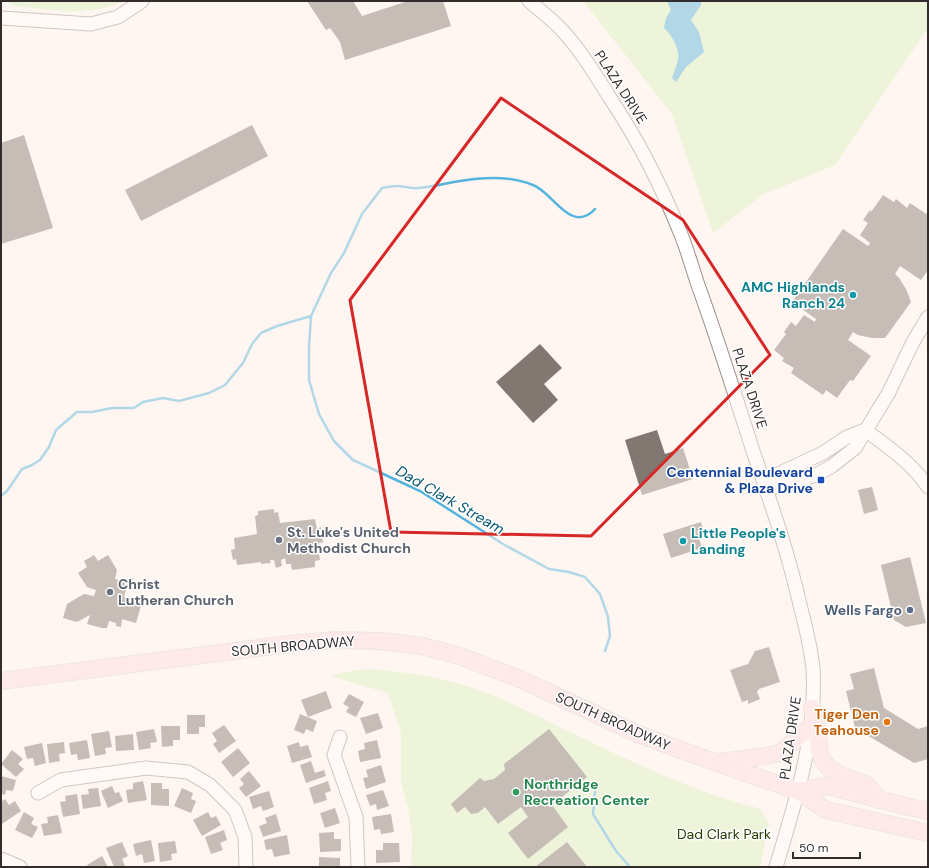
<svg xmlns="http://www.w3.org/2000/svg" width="929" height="868" viewBox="0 0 929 868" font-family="'DM Sans',sans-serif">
	<rect width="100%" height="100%" fill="#fff5f1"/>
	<path fill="#d7f1bd" d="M5 1H122C89 18 49 9 13 6Z
		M583 1H924L928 4V28L835 165 764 194 713 233 672 114Z
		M367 669C398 671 428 675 457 683 496 694 534 714 570 732 632 762 694 792 761 809L769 824 760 867H411L412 837 408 808 401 783V734L388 693 331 676 345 672Z"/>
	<path fill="#54b4de" d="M667 1H701V5L691 20 699 32 704 52 686 67 676 82 672 78C674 72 677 65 678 59 680 49 671 34 664 28L666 18 671 10Z"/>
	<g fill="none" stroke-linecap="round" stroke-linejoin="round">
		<path stroke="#54b4de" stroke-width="2.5" d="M311 316 309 347V380L319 414 334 441 353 460 420 491 503 544 549 569 569 572 585 577 600 594 608 617 610 636 605 651
			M1 496 7 491 22 469 32 465 40 460 49 447 56 430 77 412H92L112 408H134L143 402 163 398 179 401 209 393 225 385 243 363 252 344 261 333 277 326 311 316 331 273 344 253 362 214 382 188C387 187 392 186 397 186 404 186 412 189 418 188 432 187 447 183 460 181 483 177 511 176 533 185 553 192 571 235 595 209
			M595 792 593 814 616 851 630 867"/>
	</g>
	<path fill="#827872" d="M307 1H353L362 16 408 1H443L451 26 345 60 340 42 330 28 326 30Z
		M252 125 268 156 141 221 125 190Z
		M24 135 53 228 1 244V143Z
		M883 195 894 202 896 199 907 208 910 203 928 215V270L921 280 900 266 895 274 899 278 906 289 911 302 885 338H872L858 335 853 332 848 340 871 356 853 381 850 380 837 398 826 390 823 395 791 373 794 368 782 361 784 358 774 350 786 334 784 332 791 322 796 326 804 315 815 322 816 319 792 302 843 229 868 246 870 243 860 235 868 223 863 220 870 210 871 212Z
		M540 344 562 368 544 384 558 400 533 423 496 382Z
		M657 430 665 454 683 448 693 479 642 495 625 440Z
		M872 487 878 510 864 514 858 490Z
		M274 509V513L278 512 280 523 315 519 317 529 321 527 323 542 319 543V550L322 549 323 553 319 554 320 560 315 561V567L292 570 291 564H286L285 558 281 560 282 566 276 568 274 560H270L271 563 261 564V562L237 565 236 559 233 560 231 550 235 549 234 538 257 534 255 516 258 515V511Z
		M701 522 703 529 697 531 702 548 671 558 663 534Z
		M94 555 98 561 108 555 117 570 115 579 128 582 124 597 142 602 136 623 122 619 121 627 116 626V623L109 621 107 628H102L87 624 90 615 77 622 63 618 67 604 84 594 94 596 96 590 87 587 78 573 87 567 84 561Z
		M910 557 926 623 906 627 894 620 881 565Z
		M769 647 780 682 759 689 757 692 760 699 748 704V700L742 702 730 670 748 664 755 651Z
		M874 668 884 708 918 729 928 726V759L914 763 855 728 846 691 854 689 850 674Z
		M326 691 332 708 308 717 301 700Z
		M349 694 364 702 356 717 346 712 349 707 343 704Z
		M378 713 383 728 366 734 360 718Z
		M300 714 317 721 313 732 306 729 304 734 294 730Z
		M187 715H205V727H199V734H187Z
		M224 725 236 741 219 753 213 744 217 741 212 733Z
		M161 726H180V740H173V746L162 747Z
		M154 729 157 742 150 743 151 748 139 750 136 732Z
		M549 729 587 777 552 805 568 827 528 859 508 833 528 817 521 807 498 824 485 807 478 813 471 814 465 807 457 813 451 804 480 778 484 781 494 779 505 770 504 764Z
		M109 731 112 747 105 748 106 754 95 756 91 734Z
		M133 734 134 750 116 751 115 736Z
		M87 740 90 758 78 760 77 754 71 755 69 743Z
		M377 740 381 758 360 762 358 751 365 749 364 743Z
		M64 742 65 753 59 754 60 761 49 763 47 744Z
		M299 742 300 747 308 745 312 757 292 763 287 746Z
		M42 743 46 763 35 766 33 758 27 759 24 747Z
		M238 748 250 763 233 777 221 762Z
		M12 750 23 759 18 764 24 769 16 777 1 764Z
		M311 761 315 773 324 770 326 776 306 783 300 765Z
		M381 765 386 782 366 789 363 778 368 777 366 770Z
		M249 771 261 786 246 797 239 788 244 784 240 779Z
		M1 776 16 780 13 791 6 790 5 795 1 794Z
		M143 781 147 800 128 803 126 790 133 789V783Z
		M328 781 331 791 325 793 327 800 314 804 309 788Z
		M151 783H162V789H169V806L151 805Z
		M112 786 115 793 119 792 123 801 108 808 101 791Z
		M98 788 101 806 83 809 81 795 89 794 88 789Z
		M182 788 193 793 191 799 196 801 191 813 174 806Z
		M383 790 389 806 377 810 376 804 370 806 366 795Z
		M269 791 274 807 263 811 261 806 253 809 249 797Z
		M77 794 80 814 63 817 60 802 66 801 65 796Z
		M5 799 9 805 15 801 21 811 2 824 1 822V802Z
		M335 808 340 823 325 828 320 813Z
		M24 812 34 818 31 824 38 827 32 838 15 830Z
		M208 812 211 818 216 816 221 825 202 836 193 820Z
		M276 814 281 831 263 837 259 826 267 823 265 818Z
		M391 814 394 832 381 834 380 829 374 830 372 817Z
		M58 815 62 833 44 836 41 824 48 823 47 817Z
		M224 830 227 840 220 843 223 850 211 854 205 837Z
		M334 832V839H341V851L320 852 319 833Z
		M287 835 290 854 274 857 272 849 266 850 264 840Z
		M151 840 155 861 144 863 142 854 136 856 133 844Z
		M175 841 177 853 171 854 172 860 160 862 158 843Z
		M122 842 128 856 122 859 125 866 114 867 106 848Z
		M567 842 587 867H535Z
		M383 843H399L400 862 376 863V850H383Z
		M102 856 108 867H89L87 865Z
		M319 857 340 858V867H319Z"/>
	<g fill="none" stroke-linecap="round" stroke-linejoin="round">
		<g stroke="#998e89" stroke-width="15">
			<path id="minor" d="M529 1C538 9 549 17 558 26 578 46 595 74 610 98 638 140 661 185 680 232 687 249 692 267 698 285 718 340 735 395 753 451 771 503 789 555 801 609 806 628 811 648 813 669 817 737 795 803 776 867
				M1 18 91 24 118 17 142 1
				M865 430C886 445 914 465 928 487
				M765 486 779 487 805 479 818 474 832 466 855 448 888 394 913 342 928 317
				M765 486 776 475 823 453 847 437 865 430
				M340 737 334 755 356 817 358 867
				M38 793 61 780 146 768 188 772 210 785 235 810 245 837 246 867
				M1 859 20 867"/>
		</g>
		<g stroke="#d6d5d5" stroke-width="18">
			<path id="major" d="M1 681 289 644 335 640 381 641 422 646 460 656 520 679 638 734 700 757 798 791 826 810 928 833
				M812 708 817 727 819 750 823 761 830 769 840 775 867 785 879 800
				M720 762 759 757 780 753 810 727
				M798 791 828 786 905 806 928 811"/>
		</g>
		<use href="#minor" stroke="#fff" stroke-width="13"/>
		<use href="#major" stroke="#ffdadf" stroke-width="16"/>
	</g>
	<path d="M0 0H929V868H0ZM501 98 683 220 770 355 591 536 391 532 350 300Z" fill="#fff5f1" fill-opacity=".55" fill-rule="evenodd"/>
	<path fill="none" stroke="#d62828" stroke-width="3" stroke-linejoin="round" d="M501 98 683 220 770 355 591 536 391 532 350 300Z"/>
	<g fill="#0f9aa8" stroke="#fff" stroke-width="1.5">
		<circle cx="853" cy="295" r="4"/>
		<circle cx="683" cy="541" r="4"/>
	</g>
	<rect fill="#1a4fb4" stroke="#fff" stroke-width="1.5" x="817" y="476" width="8" height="8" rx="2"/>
	<g fill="#6b7280" stroke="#fff" stroke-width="1.5">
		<circle cx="279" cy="540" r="4"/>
		<circle cx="110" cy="592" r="4"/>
	</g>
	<circle fill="#5c6f8a" stroke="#fff" stroke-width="1.5" cx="910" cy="610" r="4"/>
	<circle fill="#e8710a" stroke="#fff" stroke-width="1.5" cx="887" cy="722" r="4"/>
	<circle fill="#2e9e5b" stroke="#fff" stroke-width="1.5" cx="516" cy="792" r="4"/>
	<g text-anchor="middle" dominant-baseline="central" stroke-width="3" stroke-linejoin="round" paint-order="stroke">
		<g font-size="14" fill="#322d2c" stroke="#fff">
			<text transform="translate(621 87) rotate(57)">PLAZA DRIVE</text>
			<text transform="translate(750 388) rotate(72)">PLAZA DRIVE</text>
			<text transform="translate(293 646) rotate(-5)">SOUTH BROADWAY</text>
			<text transform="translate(613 721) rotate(24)">SOUTH BROADWAY</text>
			<text transform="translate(790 738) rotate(-82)">PLAZA DRIVE</text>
		</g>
		<g font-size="14" font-weight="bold" fill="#0d838f" stroke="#fff" text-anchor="end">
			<text x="845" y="287">AMC Highlands<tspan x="845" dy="16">Ranch 24</tspan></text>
			<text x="691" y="533" text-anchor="start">Little People's<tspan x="691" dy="16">Landing</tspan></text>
		</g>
		<g font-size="14" font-weight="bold" fill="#164399" stroke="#fff" text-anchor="end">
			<text x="813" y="472">Centennial Boulevard<tspan x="813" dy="16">&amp; Plaza Drive</tspan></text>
		</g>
		<g font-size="14" font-weight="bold" fill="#5b616d" stroke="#fff" text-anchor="start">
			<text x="287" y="532">St. Luke's United<tspan x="287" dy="16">Methodist Church</tspan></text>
			<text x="118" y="584">Christ<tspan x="118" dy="16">Lutheran Church</tspan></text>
		</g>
		<g font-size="14" font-weight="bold" fill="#4e5e75" stroke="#fff" text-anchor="end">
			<text x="902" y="610">Wells Fargo</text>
		</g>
		<g font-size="14" font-weight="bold" fill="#c56008" stroke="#fff" text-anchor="end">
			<text x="879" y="714">Tiger Den<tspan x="879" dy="16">Teahouse</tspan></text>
		</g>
		<g font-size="14" font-weight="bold" fill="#27864d" stroke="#fff" text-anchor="start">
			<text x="524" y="784">Northridge<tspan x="524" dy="16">Recreation Center</tspan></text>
		</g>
		<g font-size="14" fill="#283e07" stroke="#fff">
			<text x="724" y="834">Dad Clark Park</text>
		</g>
		<g font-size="15" font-style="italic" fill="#075874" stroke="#fff">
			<text transform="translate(450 500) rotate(30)">Dad Clark Stream</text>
		</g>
	</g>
	<rect width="929" height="868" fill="none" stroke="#322d2c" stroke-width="4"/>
	<path d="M793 852v6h67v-6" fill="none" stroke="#322d2c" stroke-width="2"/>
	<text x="799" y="852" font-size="12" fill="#322d2c" stroke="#ffffff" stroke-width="3" paint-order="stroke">50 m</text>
</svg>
